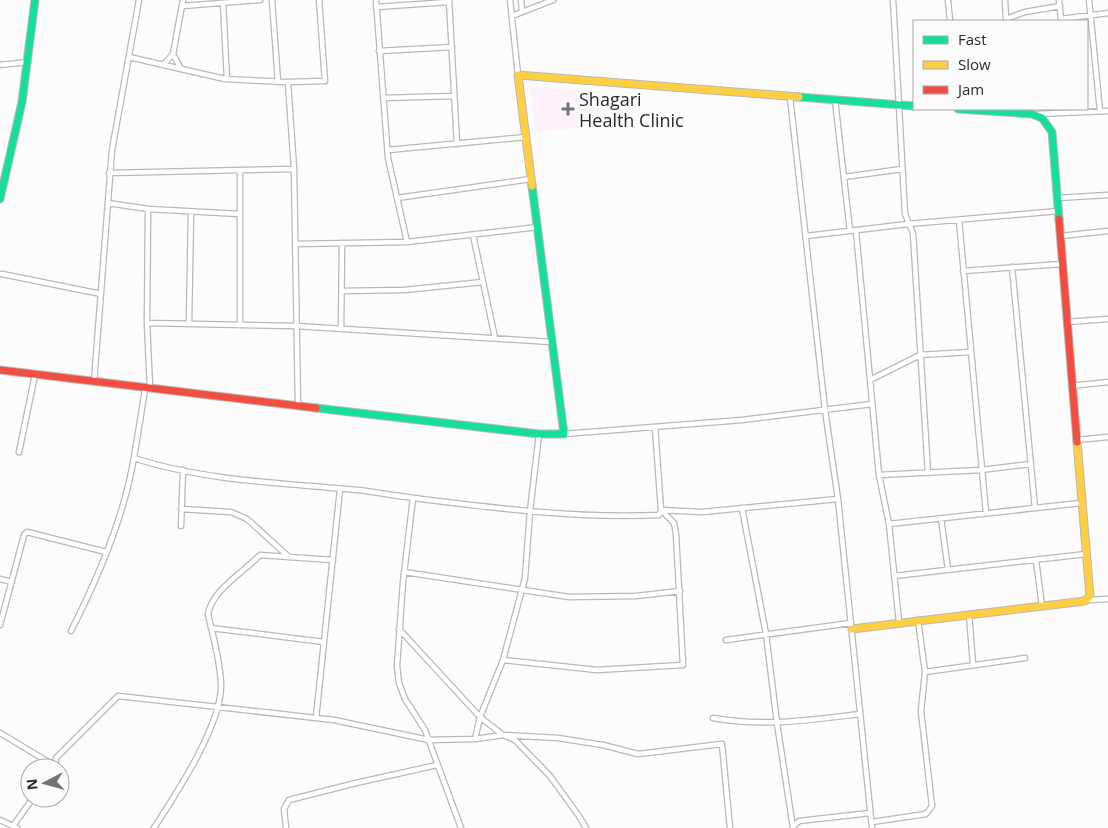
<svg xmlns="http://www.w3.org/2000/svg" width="1108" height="828" viewBox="0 0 1108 828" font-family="'Open Sans',sans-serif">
	<rect width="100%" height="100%" fill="#fcfcfc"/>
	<path fill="#fef2fa" d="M530 86 603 92V126L535 132Z"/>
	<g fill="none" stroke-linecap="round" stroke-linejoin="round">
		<g stroke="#b8b8b8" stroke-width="7">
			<path id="street" d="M272 0 278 82
				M376 0 388 158 407 242
				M449 0 457 144
				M510 0 518 75
				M521 0 522 11
				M893 0 905 214 913 233 928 473
				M948 0 950 21
				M1005 0 1006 20
				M1059 0 1061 20
				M1089 0 1100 111
				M223 3 227 79
				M182 6 260 0
				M376 7 449 2
				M512 16 553 0
				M1006 19 1025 12 1060 6
				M1061 19 1108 13
				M379 51 452 47
				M173 54 181 69
				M129 57 225 79 288 82 325 81 319 0
				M0 65 28 62
				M163 65 173 54 183 0
				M288 82 294 169 298 406
				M790 97 825 410 838 499 872 828
				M383 98 454 96
				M835 100 850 231
				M1036 114 1108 111
				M388 150 526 137
				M240 170V325
				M109 173 294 169
				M844 177 902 169
				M397 198 531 179
				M1057 198 1108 195
				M108 203 148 209 240 214
				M148 209 147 323 150 388
				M959 220 986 513
				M856 231 879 475 889 524 899 622
				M473 235 495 338
				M806 236 908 224 1058 211
				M1060 236 1108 231
				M295 244 407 242 538 227
				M1012 267 1035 508
				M963 271 1062 264
				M2 274 101 294
				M342 291 404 290 483 282
				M1067 322 1108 319
				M147 323 296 326 552 342
				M189 323 191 212
				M341 329 342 243
				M870 380 920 355 970 352
				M94 382 112 150 139 0
				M1071 386 1108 382
				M564 434 742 420 872 404
				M1076 440 1108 437
				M19 452 35 375
				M134 458C204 481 284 483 358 490 376 492 395 496 414 498 495 508 577 519 659 515L661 510 702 512 838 499
				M879 475 981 470 1031 464
				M413 498 403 582 397 666 399 683 405 699 425 730 461 828
				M742 508 766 634 777 723 793 828
				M181 509 231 512 247 519 289 557
				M941 518 948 570
				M889 524 1081 503
				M181 526 183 470
				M1036 560 1042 606
				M404 572 569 597 636 596 680 591
				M894 576 1086 554
				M0 579 12 582
				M1088 600 1108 599
				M969 614 973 664
				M0 625 24 535 27 532 106 552
				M211 628 324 642
				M399 629 480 717 503 735 515 740 550 776 579 816 586 828
				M71 631C97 580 121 525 132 468 137 441 141 415 145 389
				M726 640 851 623
				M503 660 597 670 683 665 676 534 674 523 661 510 655 427
				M925 672 1025 658
				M316 718 340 489
				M713 718C763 727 810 720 860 714
				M0 733 55 766
				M475 739 480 717 503 660 525 578 530 511 539 434
				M55 768 56 758 118 696 334 720 429 740 475 739 503 735 558 738 603 745 638 754 722 744 730 828
				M0 820 17 828
				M872 822 926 814 932 806 921 711 925 672 918 620
				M793 827 799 821 870 813
				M14 828 13 826 33 798
				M154 828C176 794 221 726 221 686 221 663 213 637 208 614 212 590 244 572 260 555L333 560
				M286 828 284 809 289 800 356 783 437 765"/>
		</g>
		<g stroke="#b8b8b8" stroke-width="9">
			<path id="fast" d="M799 97 914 106
				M958 109 1032 114 1042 118 1052 132 1059 219
				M0 199 22 102 35 0
				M316 408 539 434H564L532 186"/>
		</g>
		<g stroke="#b8b8b8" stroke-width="9">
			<path id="slow" d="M532 186 518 75 799 97
				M852 629 1085 601 1090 596 1077 442"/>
		</g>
		<g stroke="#b8b8b8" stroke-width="9">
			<path id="jam" d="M1059 219 1077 442
				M0 370 316 408"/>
		</g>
		<use href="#street" stroke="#fff" stroke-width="4.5"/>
		<use href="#fast" stroke="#16e098" stroke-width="7"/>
		<use href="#slow" stroke="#ffcf43" stroke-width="7"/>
		<use href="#jam" stroke="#f24e42" stroke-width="7"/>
	</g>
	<path fill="#737374" stroke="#fbfbfd" stroke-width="2" d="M565.5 101.5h5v5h5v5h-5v5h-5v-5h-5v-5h5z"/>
	<g text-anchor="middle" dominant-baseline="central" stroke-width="5" stroke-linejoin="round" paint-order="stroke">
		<g font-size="18" fill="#29292a" stroke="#fbfbfd" text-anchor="start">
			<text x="579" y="99">Shagari<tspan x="579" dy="21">Health Clinic</tspan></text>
		</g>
	</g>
	<rect x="913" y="20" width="175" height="90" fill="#fbfbfd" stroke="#a7a7a9"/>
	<rect x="923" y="36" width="25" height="8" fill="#16e098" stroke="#a7a7a9"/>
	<text x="958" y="45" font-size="15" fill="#29292a">Fast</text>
	<rect x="923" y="61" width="25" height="8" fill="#ffcf43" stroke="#a7a7a9"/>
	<text x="958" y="70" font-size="15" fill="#29292a">Slow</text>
	<rect x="923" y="86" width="25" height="8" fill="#f24e42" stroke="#a7a7a9"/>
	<text x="958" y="95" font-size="15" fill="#29292a">Jam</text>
	<g transform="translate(45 783) rotate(264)"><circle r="24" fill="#fbfbfd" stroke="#a7a7a9"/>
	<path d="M0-4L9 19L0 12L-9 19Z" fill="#737374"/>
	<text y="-8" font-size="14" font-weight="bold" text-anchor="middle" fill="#29292a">N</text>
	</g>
</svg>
